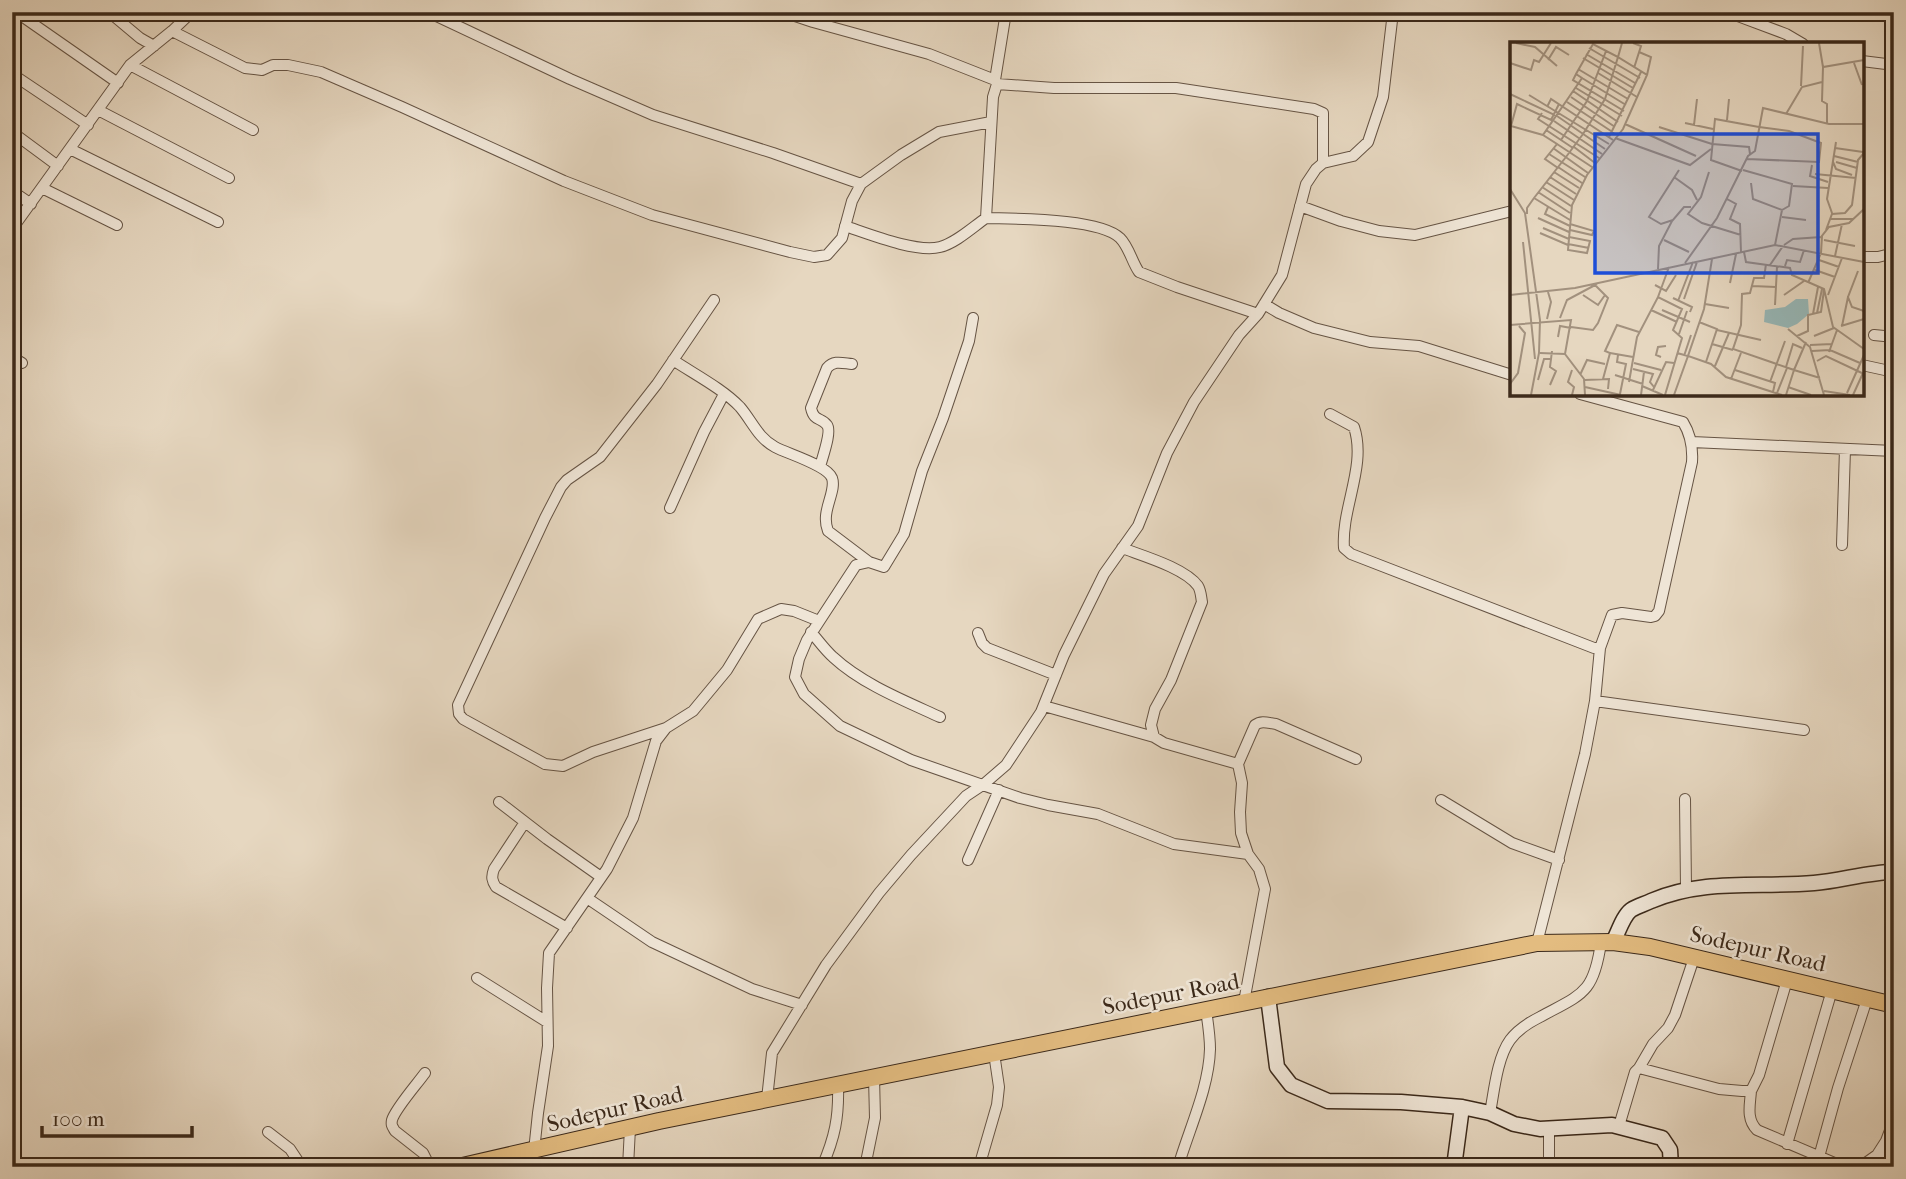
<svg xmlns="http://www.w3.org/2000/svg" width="1906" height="1179" viewBox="0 0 1906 1179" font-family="'IM FELL French Canon',serif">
	<rect width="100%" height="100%" fill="#e6d7c0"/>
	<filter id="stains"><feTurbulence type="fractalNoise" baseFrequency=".00286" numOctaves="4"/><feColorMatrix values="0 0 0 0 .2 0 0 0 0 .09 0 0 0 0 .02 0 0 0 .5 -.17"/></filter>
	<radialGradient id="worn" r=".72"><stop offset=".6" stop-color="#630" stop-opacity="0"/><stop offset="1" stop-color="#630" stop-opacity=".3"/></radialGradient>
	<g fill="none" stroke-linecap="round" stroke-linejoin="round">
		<g stroke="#665444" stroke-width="12">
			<path id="street" d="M16 12 118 83
				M109 12 140 38 154 46
				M428 12 570 79 653 115 773 153 861 184
				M783 12 813 22 929 54 995 80
				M1006 12 995 80 997 84 993 97 986 218C1016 219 1099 218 1120 238 1129 247 1132 262 1139 272L1177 287 1258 314
				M1727 12 1786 34 1803 44
				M172 31 245 68 262 70 273 65H288L321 72 402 107 564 181 652 215 790 252 814 257 827 255 842 238 852 201 861 184 901 155 939 132 991 122
				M1862 61 1894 65
				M130 65 253 130
				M12 74 88 125
				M997 84 1054 88H1176L1314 109 1323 113V163
				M98 110 229 178
				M12 132 58 166
				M70 149 218 222
				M42 188 117 225
				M12 191 31 204
				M1300 206 1341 221 1379 231 1415 235 1512 211
				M845 226C869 234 916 253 940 247 956 243 973 227 986 218
				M12 229 130 65 172 31 192 12
				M1862 257H1878L1894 253
				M1264 304 1279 313 1314 328 1370 342 1419 346 1512 375
				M973 318 969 341 943 418 922 471 904 534 884 567 869 562 856 565 807 640 799 659 795 677 804 694 840 726 911 760 1020 798 1048 805 1098 814 1174 844 1248 854
				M1874 335 1894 337
				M12 357 22 363
				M673 360C694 374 723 389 740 407 752 421 758 438 775 447 788 454 827 465 832 478 837 492 820 511 828 531L869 562
				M1862 365 1894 372
				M12 405 13 406
				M1330 414 1354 427C1367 466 1341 508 1344 548L1351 554 1594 648H1600L1612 615 1622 613 1651 617 1655 616 1659 611 1692 462C1693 447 1691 435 1683 422L1580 394
				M1692 442 1894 451
				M820 467C822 458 832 432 827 425 821 417 814 422 811 408L827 368C834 360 842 363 852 364
				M670 508 704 432 724 394
				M1842 545 1845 449
				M1122 548C1143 556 1185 568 1198 586 1201 591 1201 597 1202 602L1171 680 1155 709 1151 725 1154 737 1164 743 1238 764 1242 783 1240 812 1241 833 1248 854 1259 869 1265 889 1244 1002
				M811 632C818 640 825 650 833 657 862 684 905 701 940 717
				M978 633 982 643 987 648 1056 675
				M1595 701 1804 730
				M1044 706 1154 737
				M666 728 593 752 563 766 545 764 463 719 459 714 458 705 545 518 561 487 567 480 600 457 657 384 714 300
				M1238 764 1255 725C1262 720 1268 723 1276 724L1356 759
				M1685 799 1686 889
				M1441 800 1512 843 1559 860
				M499 802 547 839 601 877
				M525 822 494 869C491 877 492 881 496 887L567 928
				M968 860 999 790
				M587 898 652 942 752 989 802 1005
				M1537 943 1585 754 1595 701 1600 648
				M477 978 547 1022
				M1639 1068 1653 1044 1668 1028 1675 1015 1694 958
				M425 1073C417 1084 395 1109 392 1120 391 1125 392 1126 395 1131L423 1153 430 1167
				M1751 1091C1750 1105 1746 1119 1757 1130L1844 1167
				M767 1099 772 1053 826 965 879 893 911 855 966 796 984 784 1006 765 1041 712 1064 655 1104 574 1138 526 1167 453 1194 402 1239 335 1258 314 1282 275 1306 184 1316 169 1323 163 1353 156 1368 142 1383 97 1393 12
				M1490 1113C1494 1092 1497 1058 1510 1040 1518 1029 1528 1023 1540 1017 1582 994 1594 994 1601 942
				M1619 1126 1635 1072 1639 1068 1719 1089 1742 1091H1751L1759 1075 1787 980
				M268 1132 290 1149 302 1167
				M1787 1144 1832 990
				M534 1151 538 1113 548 1046 547 988 549 953 607 869 633 818 656 741 666 728 693 711 727 670 758 619 781 609 794 611 819 621
				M1877 1155 1894 1161
				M1819 1157 1838 1088 1867 999
				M628 1167 630 1128
				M822 1167C835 1137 839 1117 838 1085
				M865 1167 875 1118 874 1077
				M979 1167 997 1105 999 1087 994 1053
				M1178 1167C1189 1129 1209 1088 1210 1049 1210 1036 1208 1023 1206 1010
				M1549 1167V1128
				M1860 1167 1877 1155 1886 1141 1894 1120"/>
		</g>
		<g stroke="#3b291a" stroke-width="17">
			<path id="secondary" d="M1613 942C1618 933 1623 916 1631 910 1637 906 1645 904 1651 901 1705 878 1758 888 1814 883 1841 881 1867 872 1894 872
				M1268 997 1277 1067 1291 1085 1328 1101 1401 1102 1462 1107 1490 1113 1514 1124 1540 1129 1612 1125 1662 1138 1670 1150 1671 1167
				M1454 1167 1462 1107"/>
		</g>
		<g stroke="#3b291a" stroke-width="18">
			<path id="primary" d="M458 1167 659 1121 1537 943 1613 942 1650 947 1894 1005"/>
		</g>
		<use href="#street" stroke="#efe5d6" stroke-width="10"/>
		<use href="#secondary" stroke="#efe5d6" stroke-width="14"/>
		<use href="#primary" stroke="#e3bc80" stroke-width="16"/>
	</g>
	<g text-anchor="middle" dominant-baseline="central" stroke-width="5" stroke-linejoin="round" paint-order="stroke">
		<g font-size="23" fill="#3b291a" stroke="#efe5d6">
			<text transform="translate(1758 949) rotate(13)">Sodepur Road</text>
			<text transform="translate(1171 994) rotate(-11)">Sodepur Road</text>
			<text transform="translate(615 1109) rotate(-13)">Sodepur Road</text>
		</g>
	</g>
	<g transform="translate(1510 42)">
		<rect width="354" height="354" fill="#e6d7c0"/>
		<path d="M286 257H298L299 272 287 282 278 286 254 280 255 268 275 265Z" fill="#97b8b8"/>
		<path fill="none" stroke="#a2917e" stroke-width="2" d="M6 1 25 5 47 24M123 1 131 4 124 26M309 1 313 25 354 18M79 6 130 36M129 10 141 15 137 33M76 12 125 41M73 16 123 46M38 18 46 5 59 13M0 21 21 28 24 18 29 20 41 1M344 21 352 43M313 25 312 59 317 62V82M68 27 118 57M88 31 127 55M66 32 63 38 114 69M72 36 116 63M291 44 293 4M66 46 112 74M63 49 108 80M0 52 47 74 95 107M19 53 99 102M61 55 105 85M57 60 104 91M37 65 41 57 103 98M32 71 28 77 89 116M276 72 292 45 312 40M217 78 219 57M44 79 92 112M175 81 203 87M115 82 186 114M184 83 187 57M149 85 202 102M36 88 63 106M33 93 1 84 7 62 41 78 49 62M99 95 131 30M105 96 180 123 201 107M51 98 77 59 96 9M47 102 82 125M202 102 239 105 240 112M64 105 85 121M43 106 78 131M325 106 353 110M39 112 75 135M324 114 348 120M237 117 309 120 311 101 279 89 249 85M323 120 326 127 342 133M326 120 347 126M302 123 300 134 318 140M48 125 72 141M233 128 282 142 279 164 272 168 243 157 241 141M232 129 201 118 205 77 249 85M44 130 69 146M199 130 191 155 178 172 192 181 231 193M305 132 346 136M40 135 66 152M164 135 182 148 187 158M36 140 64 158M283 144 318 146M32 145 61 164M0 147 15 171 30 278 29 311 21 353M28 150 60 171M24 156 60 178M217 157 226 162 220 177 230 182 231 210M38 165 35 172 60 184M322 171 317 157 326 100M17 172V166L24 156 52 120 56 115 73 92 95 57 108 15 83 2 66 32 72 36 33 93 47 102 35 117 48 126M272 175 296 178M28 176 59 190M321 177H344M163 178 151 182 139 175 169 128M33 186 59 197M60 188 82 193 84 189 60 182M316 188 322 172 335 171 342 163 348 118 354 111M30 191 58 203M59 195 80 199 77 211 58 208 62 163 77 133 113 87 137 33 108 15 112 1M154 198 179 210M314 198 345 204M13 200 25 317M58 202 79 206M265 203 272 168M274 203 283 197 311 195 319 185 339 181 354 167M234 210 236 220 280 226 282 233 314 247 323 285 354 307M325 214 332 182M202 217 194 267 178 314 201 322 216 335 272 353M309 218 329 225M175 221 207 176 238 114 245 109 253 66 319 82H354M256 222 254 236H244L240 251 232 252 231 283 223 307 284 328 276 353M260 223 273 204M275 224 277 218 290 220 294 208M148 227 149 204 162 179 174 165H181M305 228 325 235M348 229 338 255 342 265 354 269M220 241 226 212M298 241 311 211 312 194M145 243 156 249 166 233M242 244 266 245M0 253 65 246 265 203 354 220M73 253 88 263 95 253M274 253 294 239M318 253 332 216M148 255 159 225M163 256 182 265 180 270M174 257 187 220M168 259 183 220M195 262 219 266M265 263 267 225M141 268 167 280M152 268 180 280M307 271 312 247M303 272 308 245M50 276 57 258 87 242M37 277 41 260 38 250M189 280 207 287 196 320M0 283 61 278 55 312 74 337 75 353M331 284 354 277M332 284 338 255M61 285 83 288 88 281 98 256 85 243M278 287 300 305 314 353M207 288 251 298M169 292 177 269M287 294 298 289V273L311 270 314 248M304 294 324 286M48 295 50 284 61 286M202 302 223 308M300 303 322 302M302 309 320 308 350 321M319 310 327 288M30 311 55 312M100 311 123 315M108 313 107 320 116 322 110 352M174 314 181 293M151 315 146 313 148 305 156 304M307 319 316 314 354 332M124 321 151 328M205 324 219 291M276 325 283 302 292 306M123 327 143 332 140 340 144 345M225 328 265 341 263 350M284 328 296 300M284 328 310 336M70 333 77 318 95 322M105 333 133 342M93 337 100 311 95 309 107 283 129 290M221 337 231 311M28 338 34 317H40M75 338 99 337 98 347M119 340 127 295 148 255 172 267 163 288 172 296 155 353M260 340 275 299M0 342 8 331 15 291 9 284M40 343 46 329 40 325 42 309M132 344 153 353M75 345 111 353M278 345 301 353M143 348 156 320 164 321M314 349 340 353M267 351 277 326M337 351 354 313M62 353 64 345 58 340 62 328M131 353 134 330M164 353 178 314 167 311M343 353 353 331"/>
		<path fill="#1d4ed8" fill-opacity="0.15" stroke="#1d4ed8" stroke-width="3.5" d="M85 92H308V231H85Z"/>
		<rect width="354" height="354" fill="none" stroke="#3b291a" stroke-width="3.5"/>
	</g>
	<rect width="1906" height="1179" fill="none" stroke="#e6d7c0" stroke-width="42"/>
	<rect x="14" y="14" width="1878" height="1151" fill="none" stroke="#3b291a" stroke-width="3.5"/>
	<rect x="21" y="21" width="1864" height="1137" fill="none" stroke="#3b291a" stroke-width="2"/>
	<path d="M42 1126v10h150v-10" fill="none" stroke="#3b291a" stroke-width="3.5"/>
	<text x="52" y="1126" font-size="21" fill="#3b291a" stroke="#efe5d6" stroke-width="5" paint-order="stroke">100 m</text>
	<rect width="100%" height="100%" filter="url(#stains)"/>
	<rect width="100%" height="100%" fill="url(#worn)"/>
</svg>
